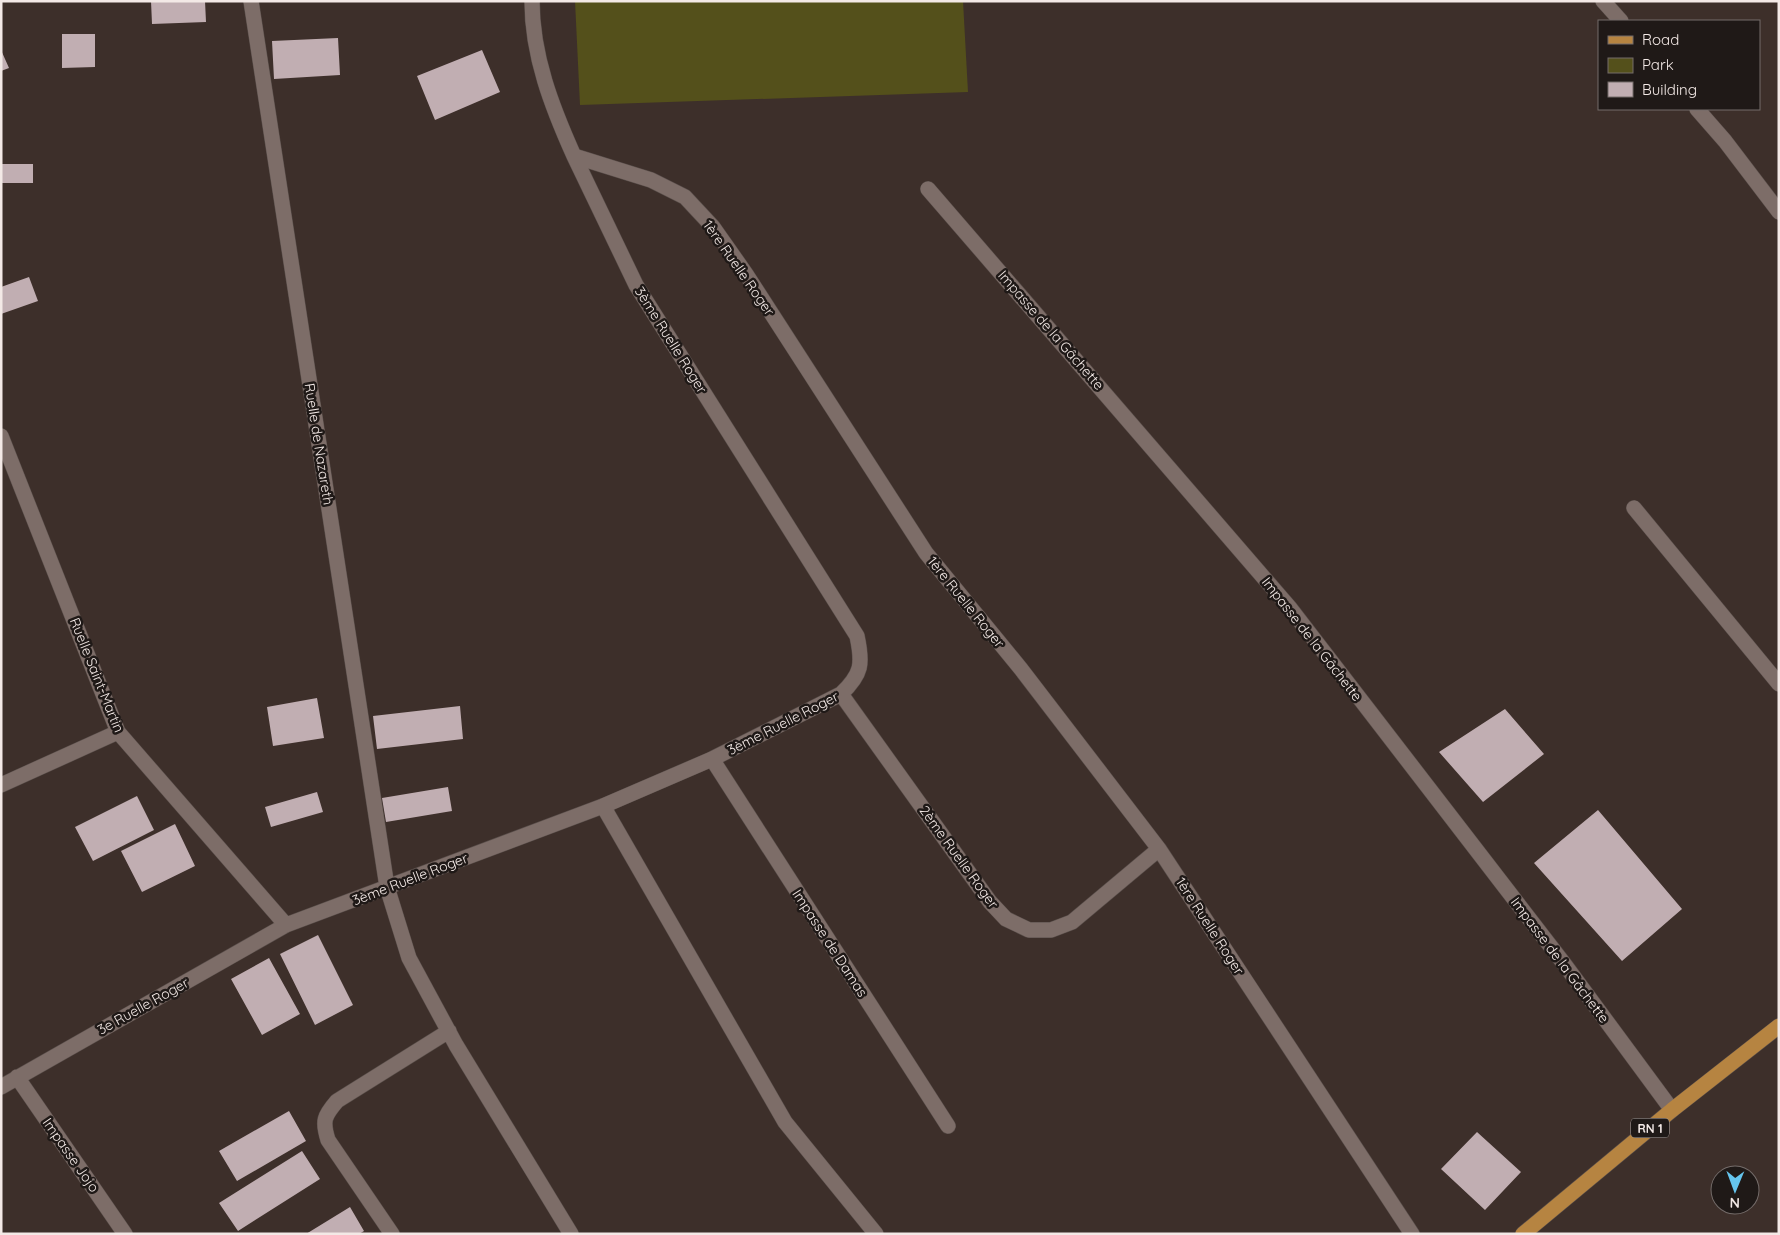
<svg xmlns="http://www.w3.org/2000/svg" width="1780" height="1235" viewBox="0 0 1780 1235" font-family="Quicksand,sans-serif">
	<rect width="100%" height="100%" fill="#3d2f2a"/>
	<path fill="#54501b" d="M575 1H963L968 92 580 105Z"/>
	<path fill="#c1aeb2" d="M151 1H205L206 22 152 24Z
		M62 34H95V67L62 68Z
		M338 38 340 75 274 79 272 41Z
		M1 50 9 68 1 71Z
		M482 50 500 92 435 120 417 76Z
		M1 164H33V183H1Z
		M29 277 38 301 1 314V287Z
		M317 698 324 738 273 746 267 707Z
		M460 706 463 739 377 749 373 716Z
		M1505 709 1544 754 1483 802 1439 752Z
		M448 787 452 811 386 822 382 798Z
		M317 792 323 812 271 827 265 807Z
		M137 796 154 830 93 861 75 827Z
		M1598 810 1682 909 1622 961 1534 863Z
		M175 824 195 866 142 892 121 851Z
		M318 935 353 1005 315 1025 280 954Z
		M269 958 300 1014 262 1035 231 979Z
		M289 1111 306 1141 237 1181 219 1151Z
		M1477 1132 1521 1172 1485 1210 1441 1169Z
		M302 1151 320 1179 238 1231 219 1203Z
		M350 1207 364 1231 359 1234H306Z"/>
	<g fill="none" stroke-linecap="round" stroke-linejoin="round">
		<g stroke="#594e4a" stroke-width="16">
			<path id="minor" d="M251 1 387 887 409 958 456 1045 571 1234
				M532 1C532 56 552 107 574 156L651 180 685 197 713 227 746 274 926 553 1021 669 1159 849 1412 1234
				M1603 1 1621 21
				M1697 109 1725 141 1779 212
				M928 189 1290 608 1565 965 1672 1110
				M1 436 118 732 286 925
				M1634 508 1779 684
				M841 694 990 902 1006 919 1029 930H1051L1072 922 1159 849
				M712 759 948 1126
				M1 785 118 732
				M603 806 785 1122 876 1234
				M17 1077 125 1234
				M1 1087 286 925 603 806 712 759 841 694C862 674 863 664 857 636L636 285 574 156
				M392 1234 328 1140C322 1121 324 1116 337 1101L449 1031"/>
		</g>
		<g stroke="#594e4a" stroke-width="16">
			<path id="major" d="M1523 1234 1672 1110 1779 1026"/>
		</g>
		<use href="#minor" stroke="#7d6d68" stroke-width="15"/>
		<use href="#major" stroke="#b68441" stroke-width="15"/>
	</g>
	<g text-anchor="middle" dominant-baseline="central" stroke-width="5" stroke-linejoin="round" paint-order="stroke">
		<rect fill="#1f1917" stroke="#b3aba8" stroke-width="1" x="1631" y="1118.5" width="38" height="19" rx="4"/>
		<g font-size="12" font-weight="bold" fill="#f3e9e6">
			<text x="1650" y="1128">RN 1</text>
		</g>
		<g font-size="14" fill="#f3e9e6" stroke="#1f1917">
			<text transform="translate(739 268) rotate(55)">1ère Ruelle Roger</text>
			<text transform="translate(1051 330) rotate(49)">Impasse de la Gâchette</text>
			<text transform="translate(671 340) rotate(58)">3ème Ruelle Roger</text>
			<text transform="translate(319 444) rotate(81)">Ruelle de Nazareth</text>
			<text transform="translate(966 602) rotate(51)">1ère Ruelle Roger</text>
			<text transform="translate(1312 639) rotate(52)">Impasse de la Gâchette</text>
			<text transform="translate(97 675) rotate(68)">Ruelle Saint-Martin</text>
			<text transform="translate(783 723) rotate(-27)">3ème Ruelle Roger</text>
			<text transform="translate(959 857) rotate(54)">2ème Ruelle Roger</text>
			<text transform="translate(410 879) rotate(-21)">3ème Ruelle Roger</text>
			<text transform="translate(1210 926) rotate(57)">1ère Ruelle Roger</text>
			<text transform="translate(830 943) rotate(57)">Impasse de Damas</text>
			<text transform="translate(1560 960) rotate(53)">Impasse de la Gâchette</text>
			<text transform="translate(143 1006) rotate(-29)">3e Ruelle Roger</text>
			<text transform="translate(71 1155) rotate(55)">Impasse Jojo</text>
		</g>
	</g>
	<rect width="1780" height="1235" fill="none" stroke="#f3e9e6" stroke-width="5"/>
	<rect x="1598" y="20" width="162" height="90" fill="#1f1917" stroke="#746c6a"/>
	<rect x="1608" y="36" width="25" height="8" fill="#b68441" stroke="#746c6a"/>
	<text x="1642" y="45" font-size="15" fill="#f3e9e6">Road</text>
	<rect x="1608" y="58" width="25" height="15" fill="#54501b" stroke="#746c6a"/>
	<text x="1642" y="70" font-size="15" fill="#f3e9e6">Park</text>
	<rect x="1608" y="82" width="25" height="15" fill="#c1aeb2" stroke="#746c6a"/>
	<text x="1642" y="95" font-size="15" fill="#f3e9e6">Building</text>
	<g transform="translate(1735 1190) rotate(181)"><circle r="24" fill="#1f1917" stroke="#746c6a"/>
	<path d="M0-4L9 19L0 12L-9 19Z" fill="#65c5ee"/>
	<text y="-8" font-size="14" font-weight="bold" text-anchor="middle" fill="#f3e9e6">N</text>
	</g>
</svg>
